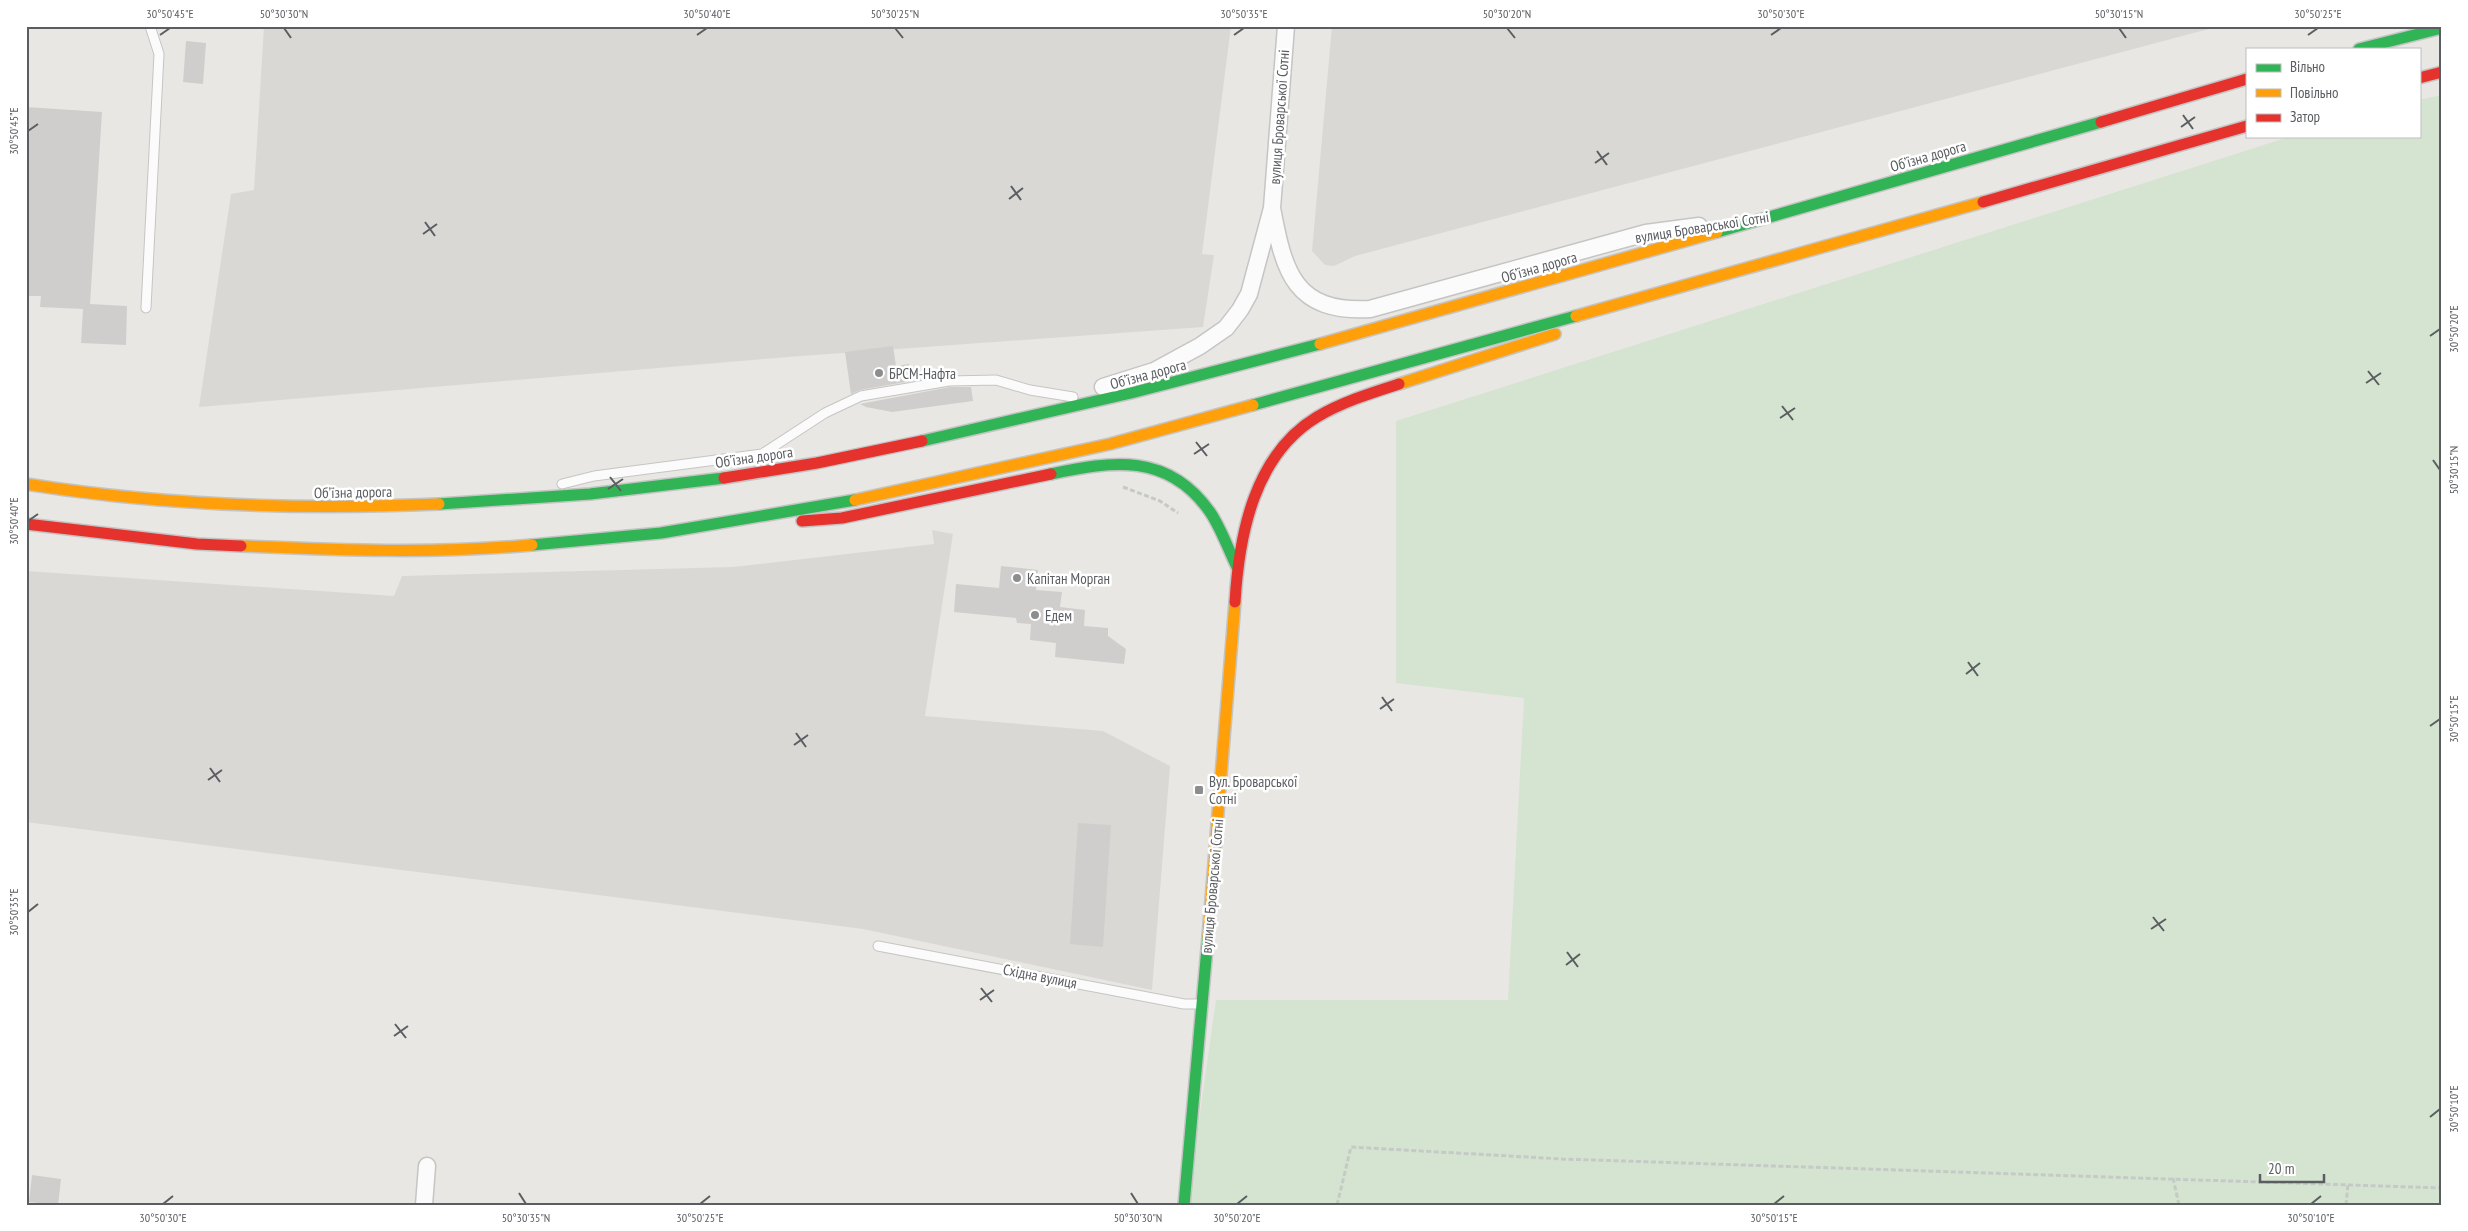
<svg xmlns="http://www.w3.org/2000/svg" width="2468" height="1231" viewBox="0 0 2468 1231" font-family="'PT Sans Narrow',sans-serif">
	<rect width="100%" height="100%" fill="#e9e7e3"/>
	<path fill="#dad8d5" d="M264 26H1231L1202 254 1214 255 1203 327 788 357 199 407 231 194 254 190Z
		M1332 26H2220L1355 256 1334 266 1325 265 1312 251Z
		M932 530 953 534 925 716 1103 731 1170 766 1152 990 863 929 26 822V571L394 596 402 576 733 567 934 544Z"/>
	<path fill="#d4e4d0" d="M2442 95V1205H1187L1216 1000H1508L1524 698 1396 683V421L2292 136H2419V100Z"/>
	<path fill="#d0cecc" d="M186 41 206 43 203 84 183 82Z
		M26 107 102 112 90 304 127 306 126 345 81 343 83 309 40 307 41 296H27Z
		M893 346 896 366 909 364 911 381 860 390 851 394 845 352Z
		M950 387H971L973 401 892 412 866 407 860 404Z
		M1001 566 1038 570 1036 590 1062 592 1060 607 1085 610 1084 626 1108 628V636L1126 649 1124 664 1055 657 1056 643 1030 640 1031 624 1017 623 1016 618 954 612 956 584 999 588Z
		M1078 823 1111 825 1103 947 1070 944Z
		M32 1175 61 1179 58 1205 29 1202Z"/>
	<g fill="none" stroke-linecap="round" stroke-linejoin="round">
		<g stroke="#c5c5c4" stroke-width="11">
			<path id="lane" d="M146 308 159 54 150 26
				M562 484 594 476 762 454 825 413 861 396 949 381 996 380 1030 390 1073 397
				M878 946 1184 1004H1201"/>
		</g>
		<g stroke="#c5c5c4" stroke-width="19">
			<path id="street" d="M1272 208C1284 272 1294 313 1370 309L1646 233 1699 226
				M1103 387 1154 371 1200 346 1226 328 1240 310 1249 294 1272 208 1286 26
				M424 1205 427 1166"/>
		</g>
		<g stroke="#c4c4c4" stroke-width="14">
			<path id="fast" d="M2359 49 2442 28
				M1717 232 2101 122
				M1253 405 1576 316
				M922 441 1131 393 1320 344
				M1051 474C1112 461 1168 452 1210 512 1221 528 1228 549 1237 567
				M439 504 590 494 724 478
				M532 545 661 533 855 500
				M1184 1205 1208 937"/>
		</g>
		<g stroke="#c4c4c4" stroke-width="14">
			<path id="slow" d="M1576 316 1983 202
				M1320 344 1717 232
				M1399 384 1555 334
				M26 484C163 506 300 510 439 504
				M855 500 1110 444 1253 405
				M241 546C338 550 435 554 532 545
				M1208 937 1235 602"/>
		</g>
		<g stroke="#c4c4c4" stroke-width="14">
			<path id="jam" d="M2419 78 2442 72
				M2101 122 2247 79
				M1983 202 2247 126
				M724 478 817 463 922 441
				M802 521 842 518 1051 474
				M26 524 197 544 241 546
				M1235 602C1239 535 1254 455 1317 417 1342 402 1371 393 1399 384"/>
		</g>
		<path stroke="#c5cac7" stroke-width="3" stroke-dasharray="5 2.5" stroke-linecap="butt" d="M1123 487 1160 501 1178 513
			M2173 1178 2179 1205
			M1337 1205 1351 1147 1562 1159 2442 1188
			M2346 1205 2348 1184"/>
		<use href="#lane" stroke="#fcfbfb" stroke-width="9"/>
		<use href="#street" stroke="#fcfbfb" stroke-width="16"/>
		<use href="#fast" stroke="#30b455" stroke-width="11"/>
		<use href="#slow" stroke="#ff9f0a" stroke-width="11"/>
		<use href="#jam" stroke="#e5322d" stroke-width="11"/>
	</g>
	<path fill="none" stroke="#5a5d61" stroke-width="2" d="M284 28 291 38M895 28 903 38M1507 28 1515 38M2119 28 2126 38M160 35 170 28M697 35 707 28M1234 35 1244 28M1771 35 1781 28M2308 35 2318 28M2183 115 2193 129M2181 127 2195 117M28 131 38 124M1597 151 1607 165M1595 163 1609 153M1011 186 1021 200M1009 199 1023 188M425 222 435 236M423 234 437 224M2430 336 2440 329M2368 371 2379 385M2366 383 2381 373M1782 406 1793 420M1780 418 1795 408M1196 442 1207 456M1194 454 1209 444M2433 460 2440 470M610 477 621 491M608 489 623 479M28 521 38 514M1968 662 1978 676M1966 674 1980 663M1382 697 1392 711M1380 709 1394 699M2430 726 2440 719M796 733 806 747M794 745 808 735M210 768 220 782M208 780 222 770M28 912 38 904M2153 917 2164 931M2151 929 2166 919M1567 952 1578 967M1566 965 1580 954M981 988 992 1002M980 1000 994 990M395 1024 406 1038M394 1036 408 1026M2430 1117 2440 1109M519 1193 526 1204M1131 1193 1138 1204M163 1204 173 1196M700 1204 710 1196M1237 1204 1247 1196M1774 1204 1784 1196M2311 1204 2321 1196"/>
	<g fill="#8c8d8e" stroke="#fff" stroke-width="2">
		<circle cx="879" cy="373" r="5"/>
		<circle cx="1017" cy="578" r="5"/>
		<circle cx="1035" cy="615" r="5"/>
		<rect x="1194" y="785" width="10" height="10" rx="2.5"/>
	</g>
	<g text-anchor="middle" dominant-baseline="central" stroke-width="5" stroke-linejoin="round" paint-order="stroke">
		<g font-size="15" fill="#5a5d61" stroke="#fff">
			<text transform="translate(1279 117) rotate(-86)">вулиця Броварської Сотні</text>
			<text transform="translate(1928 156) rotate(-16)">Обʼїзна дорога</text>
			<text transform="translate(1702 227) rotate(-9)">вулиця Броварської Сотні</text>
			<text transform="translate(1539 267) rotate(-16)">Обʼїзна дорога</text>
			<text transform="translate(1148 374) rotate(-15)">Обʼїзна дорога</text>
			<text transform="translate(754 457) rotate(-8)">Обʼїзна дорога</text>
			<text transform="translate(353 492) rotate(-1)">Обʼїзна дорога</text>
			<text transform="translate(1212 886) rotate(-85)">вулиця Броварської Сотні</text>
			<text transform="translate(1040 976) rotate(11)">Східна вулиця</text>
		</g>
		<g font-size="15" fill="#5a5d61" stroke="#fff" text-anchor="start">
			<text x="889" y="373">БРСМ-Нафта</text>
			<text x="1027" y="578">Капітан Морган</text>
			<text x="1045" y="615">Едем</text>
			<text x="1209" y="781">Вул. Броварської<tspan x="1209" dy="17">Cотні</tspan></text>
		</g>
	</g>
	<rect width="2468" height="1231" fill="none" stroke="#ffffff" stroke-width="55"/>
	<rect x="2246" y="48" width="175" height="90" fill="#ffffff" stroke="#bdbec0"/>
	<rect x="2256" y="64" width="25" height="8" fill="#30b455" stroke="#bdbec0"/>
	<text x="2290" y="72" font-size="15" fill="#5a5d61">Вільно</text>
	<rect x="2256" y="89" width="25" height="8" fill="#ff9f0a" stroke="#bdbec0"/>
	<text x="2290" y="98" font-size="15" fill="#5a5d61">Повільно</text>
	<rect x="2256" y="114" width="25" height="8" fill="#e5322d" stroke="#bdbec0"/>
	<text x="2290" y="122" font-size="15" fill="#5a5d61">Затор</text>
	<path d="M2260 1174v8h64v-8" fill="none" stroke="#5a5d61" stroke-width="2.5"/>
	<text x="2268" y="1174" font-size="15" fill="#5a5d61" stroke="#ffffff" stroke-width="4" paint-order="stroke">20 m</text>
	<rect x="28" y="28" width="2412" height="1176" fill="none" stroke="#5a5d61" stroke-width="2"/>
	<g font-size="12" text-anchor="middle" fill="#5a5d61">
		<text x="170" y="18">30°50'45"E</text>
		<text x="284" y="18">50°30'30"N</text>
		<text x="707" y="18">30°50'40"E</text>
		<text x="895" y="18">50°30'25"N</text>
		<text x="1244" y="18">30°50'35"E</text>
		<text x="1507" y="18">50°30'20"N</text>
		<text x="1781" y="18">30°50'30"E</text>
		<text x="2119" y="18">50°30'15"N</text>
		<text x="2318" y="18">30°50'25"E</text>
		<text transform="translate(14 131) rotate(-90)" y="4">30°50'45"E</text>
		<text transform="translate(2454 329) rotate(-90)" y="4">30°50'20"E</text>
		<text transform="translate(2454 470) rotate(-90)" y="4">50°30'15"N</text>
		<text transform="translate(14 521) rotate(-90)" y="4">30°50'40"E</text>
		<text transform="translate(2454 719) rotate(-90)" y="4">30°50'15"E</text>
		<text transform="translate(14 912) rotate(-90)" y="4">30°50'35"E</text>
		<text transform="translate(2454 1109) rotate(-90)" y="4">30°50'10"E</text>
		<text x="163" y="1222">30°50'30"E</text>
		<text x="526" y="1222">50°30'35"N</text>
		<text x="700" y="1222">30°50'25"E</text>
		<text x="1138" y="1222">50°30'30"N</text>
		<text x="1237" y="1222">30°50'20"E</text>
		<text x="1774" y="1222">30°50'15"E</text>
		<text x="2311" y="1222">30°50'10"E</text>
	</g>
</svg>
